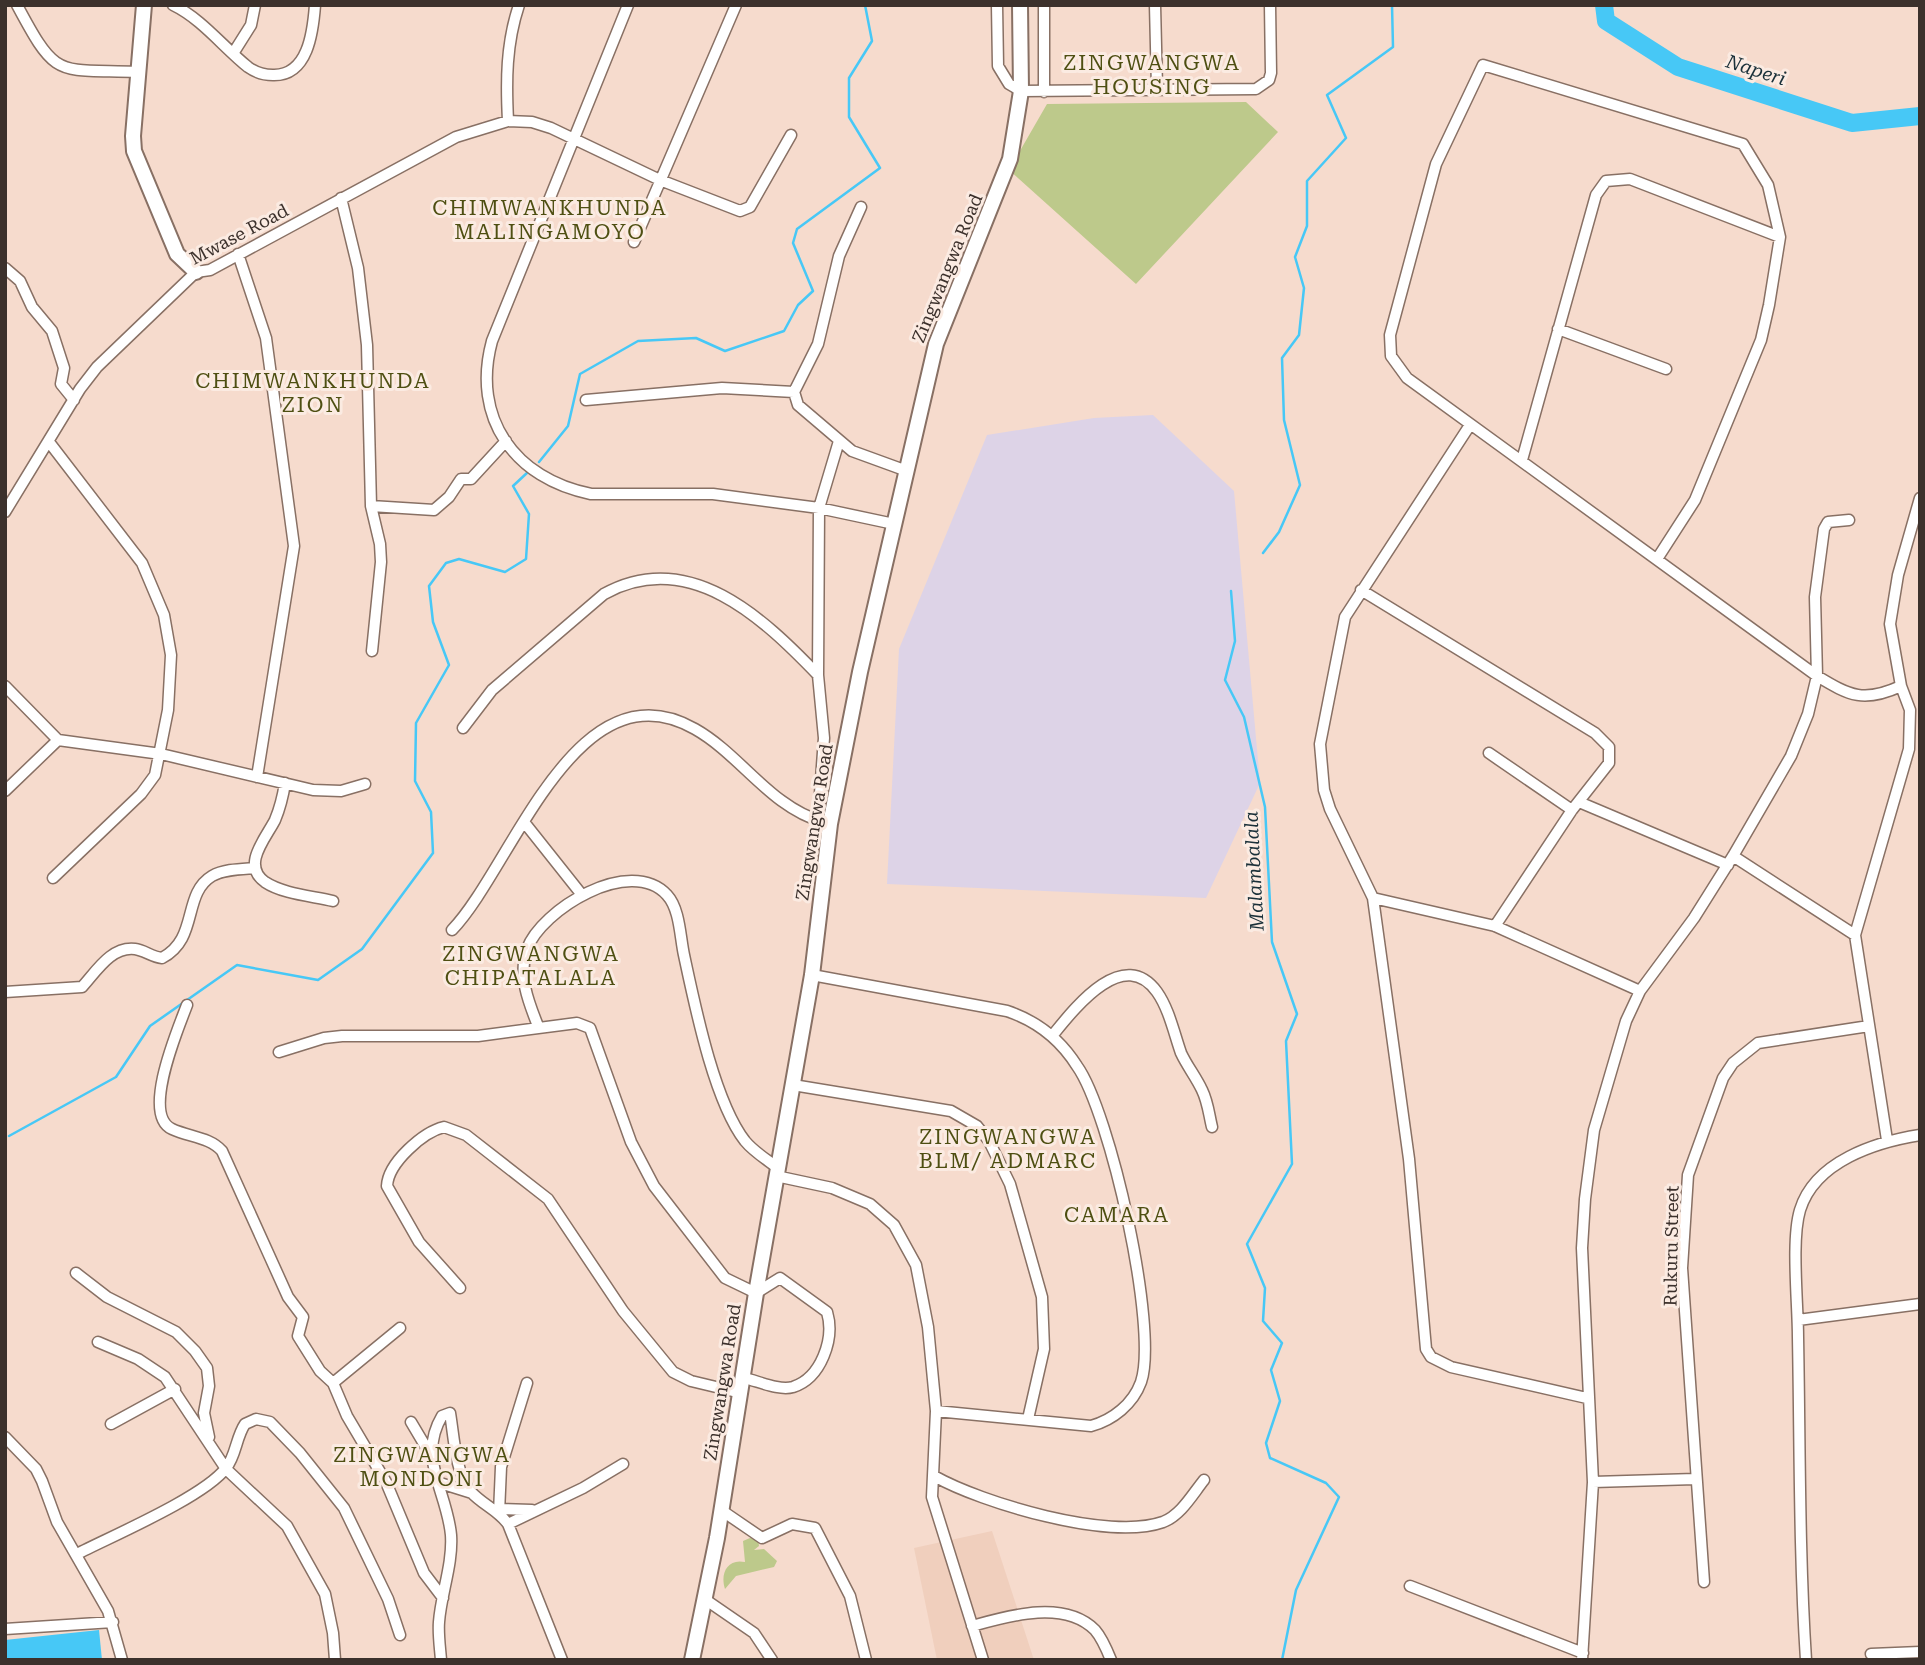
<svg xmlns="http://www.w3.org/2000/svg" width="1925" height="1665" viewBox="0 0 1925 1665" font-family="'Roboto Serif',serif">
	<rect width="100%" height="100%" fill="#f6dbcd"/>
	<path fill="#f0cfbd" d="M992 1531 1034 1660H937L914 1548Z"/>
	<path fill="#ddd3e7" d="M1153 415 1234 491 1260 783 1206 898 887 884 899 649 987 435 1094 418Z"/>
	<path fill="#bdc98b" d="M1246 102 1278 132 1136 284 1009 170 1047 104Z
		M750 1538 758 1539 759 1546 754 1550 764 1549 777 1561 774 1567 736 1576 725 1589C720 1574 727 1558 745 1562L743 1541Z"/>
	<path fill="#47c8f6" d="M99 1630 102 1660H5V1640Z"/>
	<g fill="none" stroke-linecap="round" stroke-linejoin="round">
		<path stroke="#47c8f6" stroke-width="2.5" d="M539 462 568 426 580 374 638 341 696 338 725 351 784 331 798 305 813 291 793 243 797 229 880 168 849 117V78L872 41 865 5
			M1263 553 1279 532 1300 485 1284 420 1282 358 1299 335 1304 288 1295 257 1307 226V181L1346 138 1327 95 1393 47 1392 5
			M1231 591 1235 641 1225 680 1244 717 1265 807 1272 942 1297 1014 1286 1041 1292 1164 1247 1244 1265 1288 1263 1321 1282 1343 1271 1370 1280 1401 1266 1443 1270 1458 1326 1483 1339 1497 1296 1590 1282 1660
			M9 1136 116 1077 150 1026 237 965 318 980 362 949 433 853 431 812 415 781 416 723 449 665 433 622 429 586 446 563 459 559 505 572 526 559 529 514 513 486 528 472"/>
		<path stroke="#47c8f6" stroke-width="18" d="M1604 5 1606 21 1678 67 1852 123 1920 116"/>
		<g stroke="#887064" stroke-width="13">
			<path id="street" d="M17 5C57 80 56 69 137 72
				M173 5C202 19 223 47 248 67 255 72 264 75 273 75 308 76 313 32 315 5
				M628 5 492 341C471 418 515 479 591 494H713L819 508 894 524
				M997 5 998 66 1009 84 1021 91 1256 89 1269 80 1271 73 1270 5
				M1044 5V92
				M1155 5 1157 88
				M234 52 251 25 255 5
				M508 121C506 81 506 44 519 5
				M341 198 358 268 367 345 371 506 380 544 381 562 372 651
				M861 207 839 256 818 344 794 392 798 405 852 451 907 471
				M634 242 736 5
				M238 254 266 338 294 546 257 777
				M5 268 20 281 32 307 52 331 64 368 61 384 74 400
				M1558 329 1666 369
				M586 400 722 388 794 392
				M1470 425 1345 617 1320 744 1324 790 1330 809 1373 898 1409 1159 1426 1349 1431 1357 1451 1367 1587 1398
				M49 442 142 563 164 615 171 655 168 710 155 775 141 794 53 878
				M1522 460 1596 195 1606 181 1630 179 1780 237
				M371 506 434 510 449 497 461 479H471L506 441
				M5 512 80 389 97 367 196 272 210 270 456 137 508 121 532 122 551 128 660 180 740 211 750 207 791 135
				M1657 559 1695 500 1761 340 1769 305 1780 237 1768 185 1743 144 1483 65 1436 164 1390 335 1391 356 1407 378 1817 676C1850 696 1864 703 1901 686
				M1361 590 1595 733 1609 747V763L1572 810 1495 926
				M818 675 819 508 839 441
				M5 686 58 740 161 754 313 790 341 791 365 784
				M463 728 492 690 604 594C689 547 763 618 818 675L824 738 818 821
				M1489 753 1572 810
				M285 783C283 796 280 808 275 820 266 838 241 865 265 882 283 894 312 896 333 901
				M5 791 58 740
				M1579 802 1728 865
				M524 822 582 895
				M1733 856 1855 935
				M1373 898 1495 926 1640 991
				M452 930C512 868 576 661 695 729 741 755 770 807 823 822
				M812 975 1007 1011C1037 1021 1060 1039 1077 1066 1110 1112 1159 1329 1141 1382 1133 1404 1113 1420 1091 1426L936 1411
				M5 992 82 987C96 972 111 946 135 949 144 950 152 957 162 958 199 939 182 894 212 876 224 869 242 869 255 868
				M187 1005C178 1029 141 1115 172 1129 189 1137 210 1137 222 1151L288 1297 303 1317 298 1336 320 1371 333 1383 347 1416 386 1482 424 1573 443 1598
				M538 1026C528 1001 518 976 527 949 541 910 630 855 667 895 680 909 680 937 684 955 695 1006 714 1101 745 1141 754 1152 766 1159 778 1168
				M1052 1036C1074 1009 1123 945 1157 992 1169 1009 1174 1033 1181 1053 1187 1066 1196 1077 1202 1090 1208 1102 1209 1115 1212 1127
				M279 1052 324 1038 342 1036H478L577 1023 590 1028 631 1142 654 1186 725 1278 756 1293 780 1278 827 1312C835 1339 821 1378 793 1387 779 1391 758 1381 744 1378
				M793 1085 951 1111 977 1126 989 1141 1010 1184 1042 1297 1044 1349 1028 1419
				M1887 1140 1855 935 1909 749 1910 710 1901 686 1890 624 1898 575 1920 498
				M776 1176 832 1188 870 1204 894 1225 916 1265 928 1327 936 1411 932 1497 983 1660
				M76 1273 107 1297 176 1332 195 1351 207 1368 209 1386 204 1413 209 1437
				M460 1288 419 1242 387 1186C388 1163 423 1132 444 1127L466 1135 548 1199 623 1311 673 1372 691 1381 741 1393
				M1798 1320 1920 1304
				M98 1342 138 1359 165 1377 226 1469 287 1526 325 1594 333 1633 335 1660
				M333 1383 400 1328
				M411 1422 430 1454
				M111 1424 175 1389
				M5 1437 36 1469 42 1481 57 1522 108 1611 122 1660
				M934 1476C982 1503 1109 1541 1163 1522 1181 1515 1192 1495 1204 1480
				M1593 1482 1695 1479
				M440 1483 472 1493
				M500 1509 532 1510
				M721 1510 762 1538 792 1524 815 1528 850 1596 866 1660
				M499 1513 501 1467 527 1383
				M508 1524 583 1488 623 1464
				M77 1554C112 1536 204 1497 226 1468 236 1456 236 1437 245 1424L256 1419 270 1422 300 1453 344 1508 388 1599 400 1635
				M1704 1582 1682 1268 1688 1175 1723 1078 1733 1063 1758 1043 1869 1026
				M1410 1586 1583 1653
				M706 1600 754 1633 772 1660
				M972 1626C1008 1616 1064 1599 1095 1630 1102 1638 1107 1650 1111 1660
				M5 1629 113 1622
				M1871 1654 1920 1652
				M441 1660C440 1647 438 1634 439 1622 441 1594 453 1564 451 1535 447 1491 417 1458 442 1416L450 1413C454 1436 455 1473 471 1492 483 1505 498 1510 508 1524L562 1660
				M1582 1660 1593 1482 1582 1248 1585 1199 1594 1130 1626 1021 1640 991 1694 918 1733 856 1791 756 1808 714 1817 676 1815 597 1824 529 1828 522 1849 520
				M1806 1660C1799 1552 1800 1444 1798 1337 1798 1303 1791 1240 1800 1210 1815 1161 1876 1142 1920 1135"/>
		</g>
		<g stroke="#887064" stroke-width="18">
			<path id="secondary" d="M144 5 133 136 134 151 177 254 196 272
				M692 1660 717 1538 756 1293 812 975 830 824 860 672 936 344 1010 159 1021 91 1020 5"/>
		</g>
		<use href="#street" stroke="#fff" stroke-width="10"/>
		<use href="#secondary" stroke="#fff" stroke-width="14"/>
	</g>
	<g text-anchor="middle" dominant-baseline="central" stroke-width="6" stroke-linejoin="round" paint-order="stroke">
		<g font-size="18" fill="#3c312c" stroke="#fbebe2">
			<text transform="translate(239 234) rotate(-28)">Mwase Road</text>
			<text transform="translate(947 268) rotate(-68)">Zingwangwa Road</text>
			<text transform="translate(814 822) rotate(-81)">Zingwangwa Road</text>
			<text transform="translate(1671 1246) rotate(-89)">Rukuru Street</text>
			<text transform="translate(722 1382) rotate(-81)">Zingwangwa Road</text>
		</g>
		<g font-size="19" font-style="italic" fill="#1a3039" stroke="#fbebe2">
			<text transform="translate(1756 70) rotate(18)">Naperi</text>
			<text transform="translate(1254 871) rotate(-93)">Malambalala</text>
		</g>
		<g font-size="21" letter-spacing="2" fill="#4e4f12" stroke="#fbebe2">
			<text x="1152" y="63">ZINGWANGWA<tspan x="1152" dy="24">HOUSING</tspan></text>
			<text x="550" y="208">CHIMWANKHUNDA<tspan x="550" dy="24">MALINGAMOYO</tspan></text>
			<text x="313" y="381">CHIMWANKHUNDA<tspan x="313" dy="24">ZION</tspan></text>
			<text x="531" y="954">ZINGWANGWA<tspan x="531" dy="24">CHIPATALALA</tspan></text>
			<text x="1008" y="1137">ZINGWANGWA<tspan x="1008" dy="24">BLM/ ADMARC</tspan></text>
			<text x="1117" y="1215">CAMARA</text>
			<text x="422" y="1455">ZINGWANGWA<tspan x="422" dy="24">MONDONI</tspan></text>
		</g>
	</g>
	<rect width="1925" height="1665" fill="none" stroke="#3c312c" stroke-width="14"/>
</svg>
